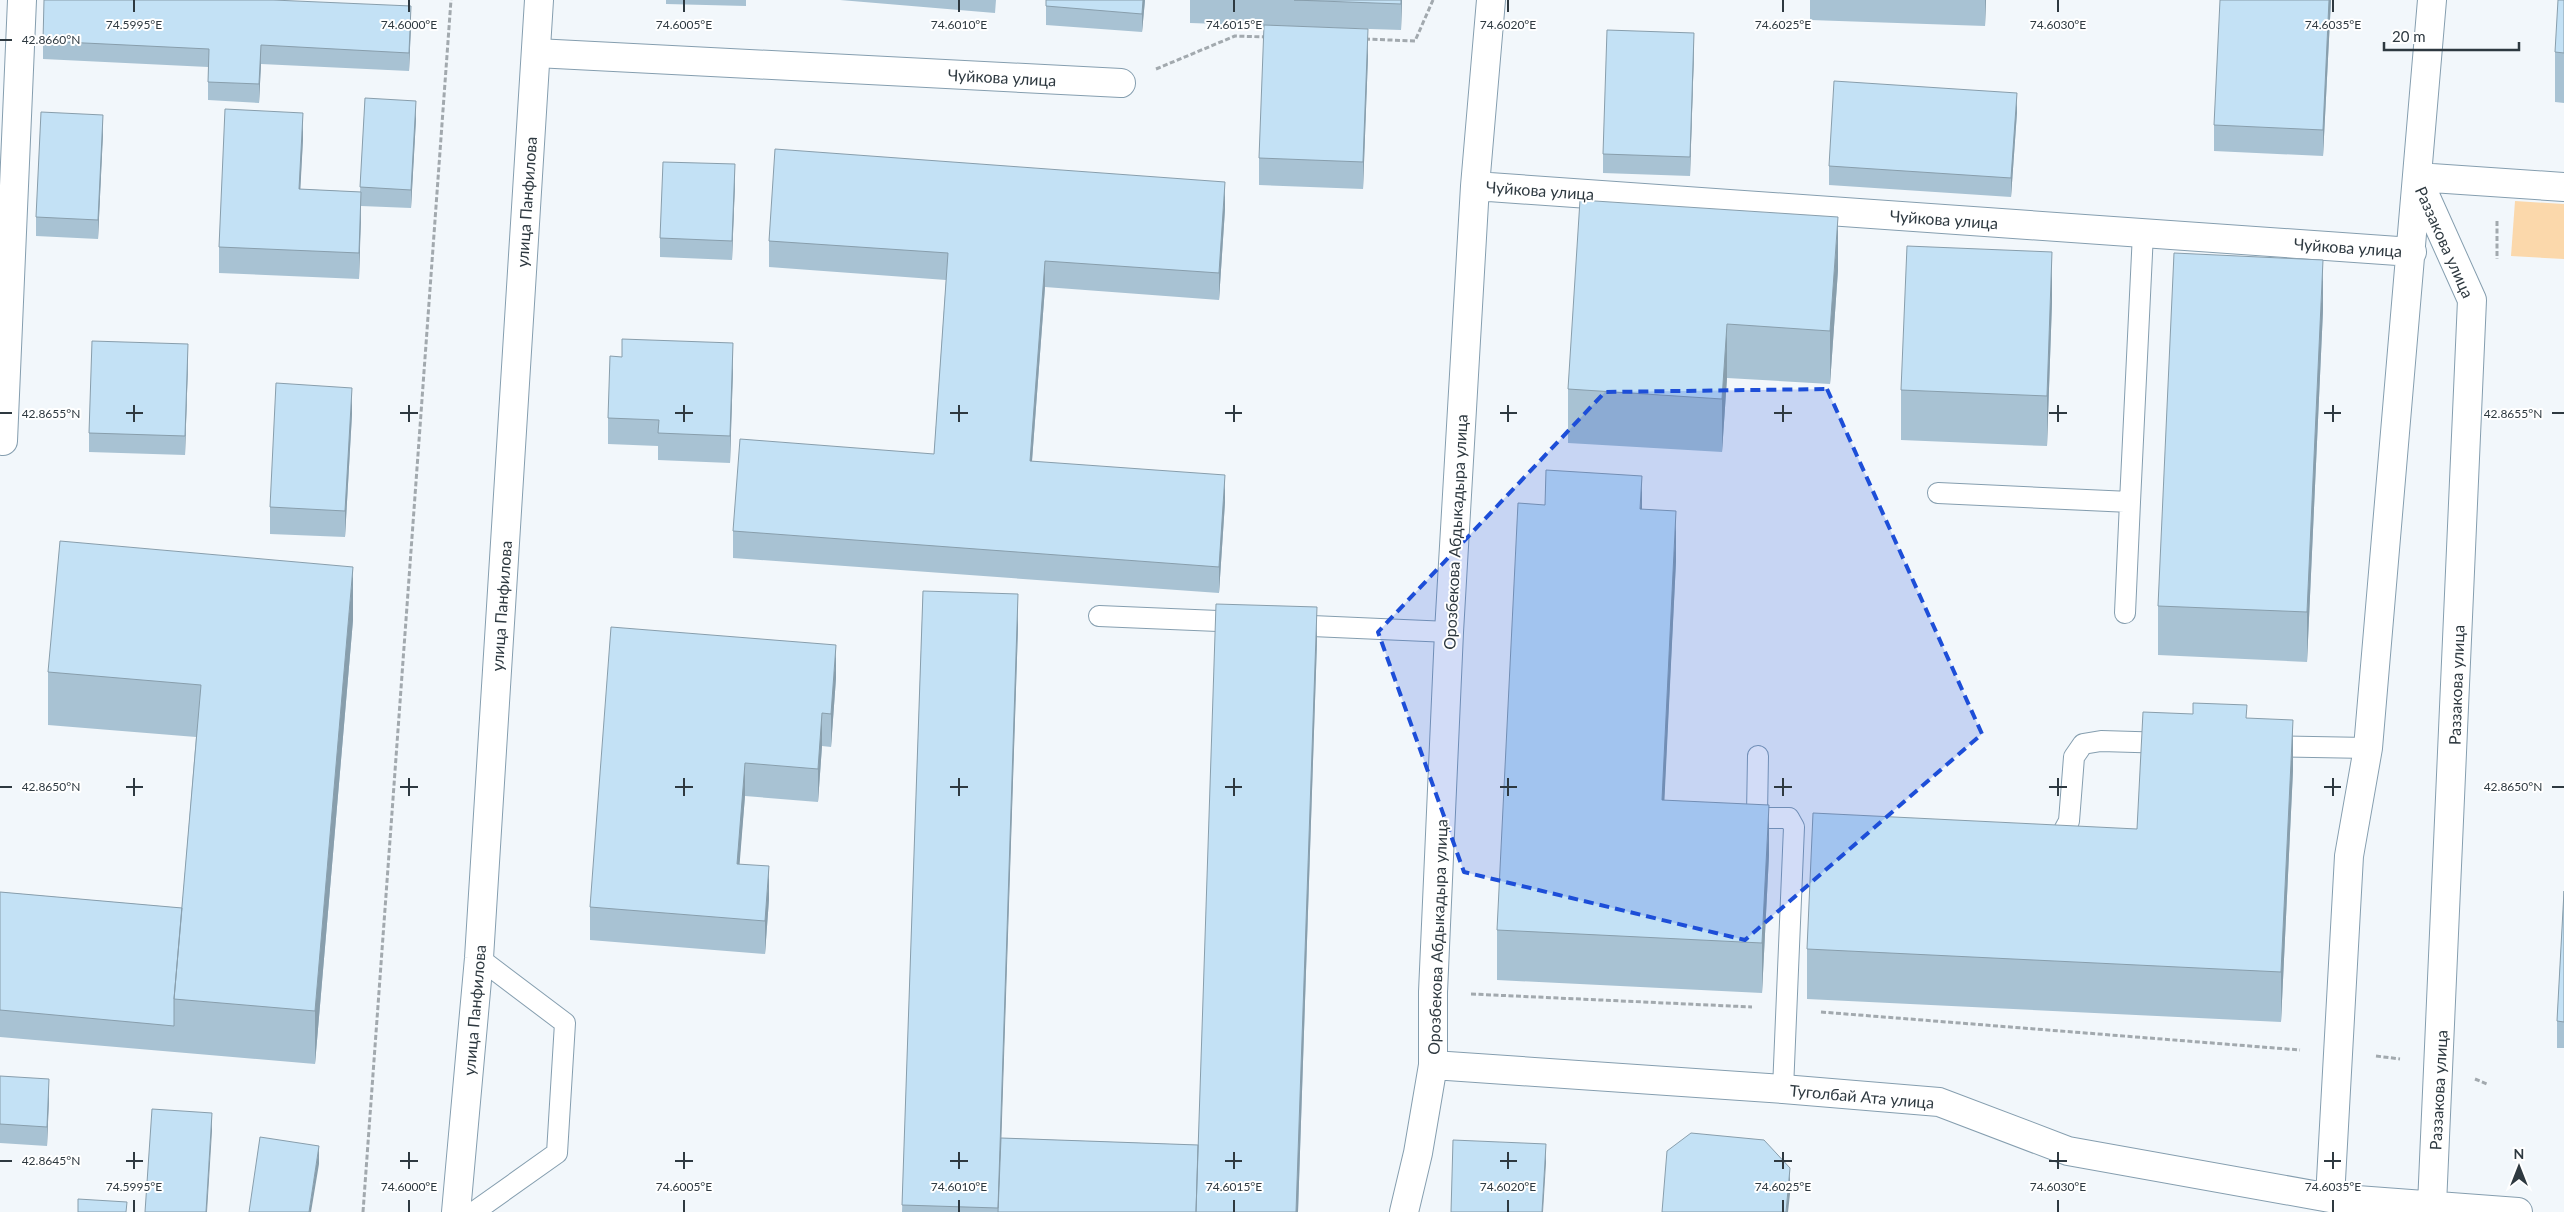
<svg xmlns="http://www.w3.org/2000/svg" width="2564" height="1212" viewBox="0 0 2564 1212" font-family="Lato,sans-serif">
	<rect width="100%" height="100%" fill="#f2f7fb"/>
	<path fill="#fbd8ab" d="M2515 201 2564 204V259L2511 256Z"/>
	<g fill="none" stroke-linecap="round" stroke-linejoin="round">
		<g stroke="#859eaf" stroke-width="22">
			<path id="service" d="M1938 493 2130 502 2143 233
				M2125 613 2130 502
				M1099 616 1242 622
				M1289 625 1449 632
				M2265 746 2368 748
				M1758 756 1757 815 1761 818H1789L1794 827 1783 1089
				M2046 841 2062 834 2069 821 2074 757 2083 744 2101 741 2169 743
				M474 1212 557 1153 565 1023 479 958"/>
		</g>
		<g stroke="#859eaf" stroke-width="30">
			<path id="minor" d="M536 53 1121 83
				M2417 177 2564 187
				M2419 182 2472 300 2432 1205
				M1475 186 2412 252
				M3 441 22 0
				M1433 1065 1783 1089 1939 1102 2068 1151 2330 1198 2518 1212
				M2330 1198 2349 856 2368 748 2432 0
				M1404 1212 1418 1153 1433 1065V992L1449 632 1475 186 1491 0"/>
		</g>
		<g stroke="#859eaf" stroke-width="30">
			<path id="tertiary" d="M456 1212 479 958 539 0"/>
		</g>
		<path stroke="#a2a9ae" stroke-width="3" stroke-dasharray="5 2.5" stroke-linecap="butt" d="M1365 39 1415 41 1433 0
			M1156 69 1235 36 1266 37
			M2497 221V259
			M1471 994 1752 1007
			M1821 1012 2300 1050
			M2376 1056 2400 1059
			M2475 1079 2487 1084
			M363 1212 451 0"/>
		<use href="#service" stroke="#fff" stroke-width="20"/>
		<use href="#minor" stroke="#fff" stroke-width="28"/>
		<use href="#tertiary" stroke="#fff" stroke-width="28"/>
	</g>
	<path fill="#a8c2d3" d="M666 0H746V6L666 4Z
		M840 0H996L995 13Z
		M1145 0 1142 32 1046 25V6Z
		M1190 0H1402L1401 30 1190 23Z
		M1810 0H1986L1985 26 1810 20Z
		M2331 0 2323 156 2214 151V125Z
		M2564 0V103L2555 102V52Z
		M411 25 409 71 261 64 259 103 208 100V67L43 59V41Z
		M1694 51 1690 176 1603 173V154Z
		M1368 56 1363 189 1259 185V158Z
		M365 98 416 119 411 208 361 206 359 279 219 273V247L303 139 300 189 360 192Z
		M2017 112 2011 197 1829 185V166Z
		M103 133 98 239 36 236V217Z
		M735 183 732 260 660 257V238Z
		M1225 209 1219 300 1045 287 1032 461 1225 502 1219 593 733 558V531L934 454 946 280 769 267V241Z
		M1838 270 1830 384 1727 378 1722 452 1568 443V389Z
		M2052 302 2047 446 1901 440V390Z
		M2323 310 2307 662 2158 655V606Z
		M188 363 185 455 89 452V433Z
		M733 369 730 463 658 460V446L608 444V418Z
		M352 414 345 537 270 534V507Z
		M1642 509 1676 561 1664 800 1769 855 1762 993 1497 980V930Z
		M923 591 1018 627 1001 1138 1198 1145 1317 641 1298 1212H902Z
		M353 620 315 1064 0 1037V892L182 908 196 737 48 725V672Z
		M836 678 831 747 822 746 818 802 745 796 739 864 769 899 765 954 590 940V907Z
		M2247 718 2293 770 2281 1022 1807 999V949L2137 829Z
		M2564 891V1048H2557V1021Z
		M0 1076 49 1098 47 1146 0 1143Z"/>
	<path fill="#889eac" d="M1143 0H1145L1142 32V14Z
		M1401 0H1402L1401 30Z
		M1985 0H1986L1985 26Z
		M2329 0H2331L2323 156V130Z
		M411 6V25L409 71V53Z
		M1368 29V56L1363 189V162Z
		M1694 33V51L1690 176V157Z
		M261 45V64L259 103V84Z
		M2017 93V112L2011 197V178Z
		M416 101V119L411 208V190Z
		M303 113V139L299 215V189Z
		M103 115V133L98 239V220Z
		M735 164V183L732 260V241Z
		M1225 182V209L1219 300V273Z
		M361 192V218L359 279V253Z
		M1838 217V270L1830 384V331Z
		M2052 252V302L2047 446V396Z
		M2323 260V310L2307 662V612Z
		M1045 261V287L1030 487V461Z
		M1727 324V378L1722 452V399Z
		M733 343V369L730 463V436Z
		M188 344V363L185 455V436Z
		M352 388V414L345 537V511Z
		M1225 475V502L1219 593V567Z
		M1642 476V526L1640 509Z
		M1676 511V561L1662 850V800Z
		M353 567V620L315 1064V1011Z
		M1018 594V627L999 1212H998Z
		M1317 607V641L1298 1212H1296Z
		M836 645V678L831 747V714Z
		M822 713V746L818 802V769Z
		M2293 720V770L2281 1022V972Z
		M745 763V796L737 897V864Z
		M1769 805V855L1762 993V943Z
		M769 866V899L765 954V921Z
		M49 1079V1098L47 1146V1127Z
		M212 1113V1131L207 1212H206Z
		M1546 1144V1163L1543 1212H1542Z
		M319 1146V1164L311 1212H309Z
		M1790 1168V1194L1788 1212H1786Z"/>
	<path fill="#c3e1f5" stroke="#889eac" d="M44 0H273L411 6 409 53 261 45 259 84 208 82 209 49 43 41Z
		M1046 0H1143L1142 14 1046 6Z
		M1294 0H1401V4Z
		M2220 0H2329L2323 130 2214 125Z
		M2558 0H2564V53L2555 52Z
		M1264 25 1368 29 1363 162 1259 158Z
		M1607 30 1694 33 1690 157 1603 154Z
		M1834 81 2017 93 2011 178 1829 166Z
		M365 98 416 101 411 190 360 187Z
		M225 109 303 113 299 189 361 192 359 253 219 247Z
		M41 112 103 115 98 220 36 217Z
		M775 149 1225 182 1219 273 1045 261 1030 461 1225 475 1219 567 733 531 740 439 934 454 948 253 769 241Z
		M663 162 735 164 732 241 660 238Z
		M1580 200 1838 217 1830 331 1727 324 1722 399 1568 389Z
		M1907 246 2052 252 2047 396 1901 390Z
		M2174 253 2323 260 2307 612 2158 606Z
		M622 339 733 343 730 436 658 433 659 420 608 418 610 356 622 357Z
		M92 341 188 344 185 436 89 433Z
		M276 383 352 388 345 511 270 507Z
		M1546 470 1642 476 1640 509 1676 511 1662 800 1769 805 1762 943 1497 930 1518 503 1545 505Z
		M60 541 353 567 315 1011 174 999 201 685 48 672Z
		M923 591 1018 594 998 1208 902 1205Z
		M1216 604 1317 607 1296 1212H1196Z
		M611 627 836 645 831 714 822 713 818 769 745 763 737 864 769 866 765 921 590 907Z
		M2193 703 2247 705 2246 718 2293 720 2281 972 1807 949 1813 813 2137 829 2143 712 2193 714Z
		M2564 891V1022L2557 1021Z
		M0 892 182 908 174 999V1026L0 1010Z
		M0 1076 49 1079 47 1127 0 1124Z
		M152 1109 212 1113 206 1212H145Z
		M1691 1133 1764 1140 1790 1168 1786 1212H1662L1667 1151Z
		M260 1137 319 1146 309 1212H249Z
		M1001 1138 1198 1145 1196 1212H998Z
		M1453 1140 1546 1144 1542 1212H1451Z
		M78 1199 127 1202 126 1212H78Z"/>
	<path fill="#1d4ed8" fill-opacity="0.2" stroke="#1d4ed8" stroke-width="4" stroke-dasharray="10 6" stroke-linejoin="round" d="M1827 389 1982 734 1745 940 1464 872 1378 632 1605 392Z"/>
	<path fill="none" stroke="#2e3940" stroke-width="2" d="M134 0V12M409 0V12M684 0V12M959 0V12M1234 0V12M1508 0V12M1783 0V12M2058 0V12M2333 0V12M0 40H12M134 405V422M409 405V422M684 405V422M959 405V422M1234 405V422M1508 405V422M1783 405V422M2058 405V422M2333 405V422M0 413H12M126 413H143M400 413H418M675 413H693M950 413H968M1225 413H1242M1500 413H1517M1774 413H1792M2049 413H2067M2324 413H2341M2552 413H2564M134 778V796M409 778V796M684 778V796M959 778V796M1234 778V796M1508 778V796M1783 778V796M2058 778V796M2333 778V796M0 787H12M126 787H143M400 787H418M675 787H693M950 787H968M1225 787H1242M1500 787H1517M1774 787H1792M2049 787H2067M2324 787H2341M2552 787H2564M134 1152V1169M409 1152V1169M684 1152V1169M959 1152V1169M1234 1152V1169M1508 1152V1169M1783 1152V1169M2058 1152V1169M2333 1152V1169M0 1161H12M126 1161H143M400 1161H418M675 1161H693M950 1161H968M1225 1161H1242M1500 1161H1517M1774 1161H1792M2049 1161H2067M2324 1161H2341M134 1200V1212M409 1200V1212M684 1200V1212M959 1200V1212M1234 1200V1212M1508 1200V1212M1783 1200V1212M2058 1200V1212M2333 1200V1212"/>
	<g text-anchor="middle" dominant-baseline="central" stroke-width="4" stroke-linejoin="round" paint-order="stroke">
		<g font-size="16" fill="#2e3940" stroke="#fff">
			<text transform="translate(1002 77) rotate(3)">Чуйкова улица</text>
			<text transform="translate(1540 190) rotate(4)">Чуйкова улица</text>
			<text transform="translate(526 202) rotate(-86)">улица Панфилова</text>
			<text transform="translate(1944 219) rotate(4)">Чуйкова улица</text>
			<text transform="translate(2445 242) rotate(66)">Раззакова улица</text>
			<text transform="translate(2348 247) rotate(4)">Чуйкова улица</text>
			<text transform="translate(1455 532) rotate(-87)">Орозбекова Абдыкадыра улица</text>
			<text transform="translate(501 606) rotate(-86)">улица Панфилова</text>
			<text transform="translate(2456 685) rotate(-88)">Раззакова улица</text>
			<text transform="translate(1437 937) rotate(-88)">Орозбекова Абдыкадыра улица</text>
			<text transform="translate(474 1010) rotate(-85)">улица Панфилова</text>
			<text transform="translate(2438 1090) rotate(-87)">Раззакова улица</text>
			<text transform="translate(1862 1096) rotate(5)">Туголбай Ата улица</text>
		</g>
	</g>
	<g font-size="12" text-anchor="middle" fill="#2e3940" stroke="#fff" stroke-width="4" stroke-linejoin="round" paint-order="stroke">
		<text x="134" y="29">74.5995°E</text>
		<text x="409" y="29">74.6000°E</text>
		<text x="684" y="29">74.6005°E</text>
		<text x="959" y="29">74.6010°E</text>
		<text x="1234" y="29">74.6015°E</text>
		<text x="1508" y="29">74.6020°E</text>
		<text x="1783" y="29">74.6025°E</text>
		<text x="2058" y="29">74.6030°E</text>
		<text x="2333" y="29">74.6035°E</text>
		<text x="51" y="44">42.8660°N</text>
		<text x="51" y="418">42.8655°N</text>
		<text x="2513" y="418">42.8655°N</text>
		<text x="51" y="791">42.8650°N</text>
		<text x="2513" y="791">42.8650°N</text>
		<text x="51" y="1165">42.8645°N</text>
		<text x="134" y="1191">74.5995°E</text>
		<text x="409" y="1191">74.6000°E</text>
		<text x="684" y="1191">74.6005°E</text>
		<text x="959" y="1191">74.6010°E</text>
		<text x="1234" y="1191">74.6015°E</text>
		<text x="1508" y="1191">74.6020°E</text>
		<text x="1783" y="1191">74.6025°E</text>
		<text x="2058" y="1191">74.6030°E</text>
		<text x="2333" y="1191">74.6035°E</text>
	</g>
	<g transform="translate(2519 1167)" stroke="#ffffff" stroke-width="4" paint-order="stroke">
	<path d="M0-4L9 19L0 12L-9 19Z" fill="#2e3940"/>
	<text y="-8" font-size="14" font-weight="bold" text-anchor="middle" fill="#2e3940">N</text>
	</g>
	<path d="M2384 42v8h135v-8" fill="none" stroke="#2e3940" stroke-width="2.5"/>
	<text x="2392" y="42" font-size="15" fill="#2e3940" stroke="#ffffff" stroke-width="4" paint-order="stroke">20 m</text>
</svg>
